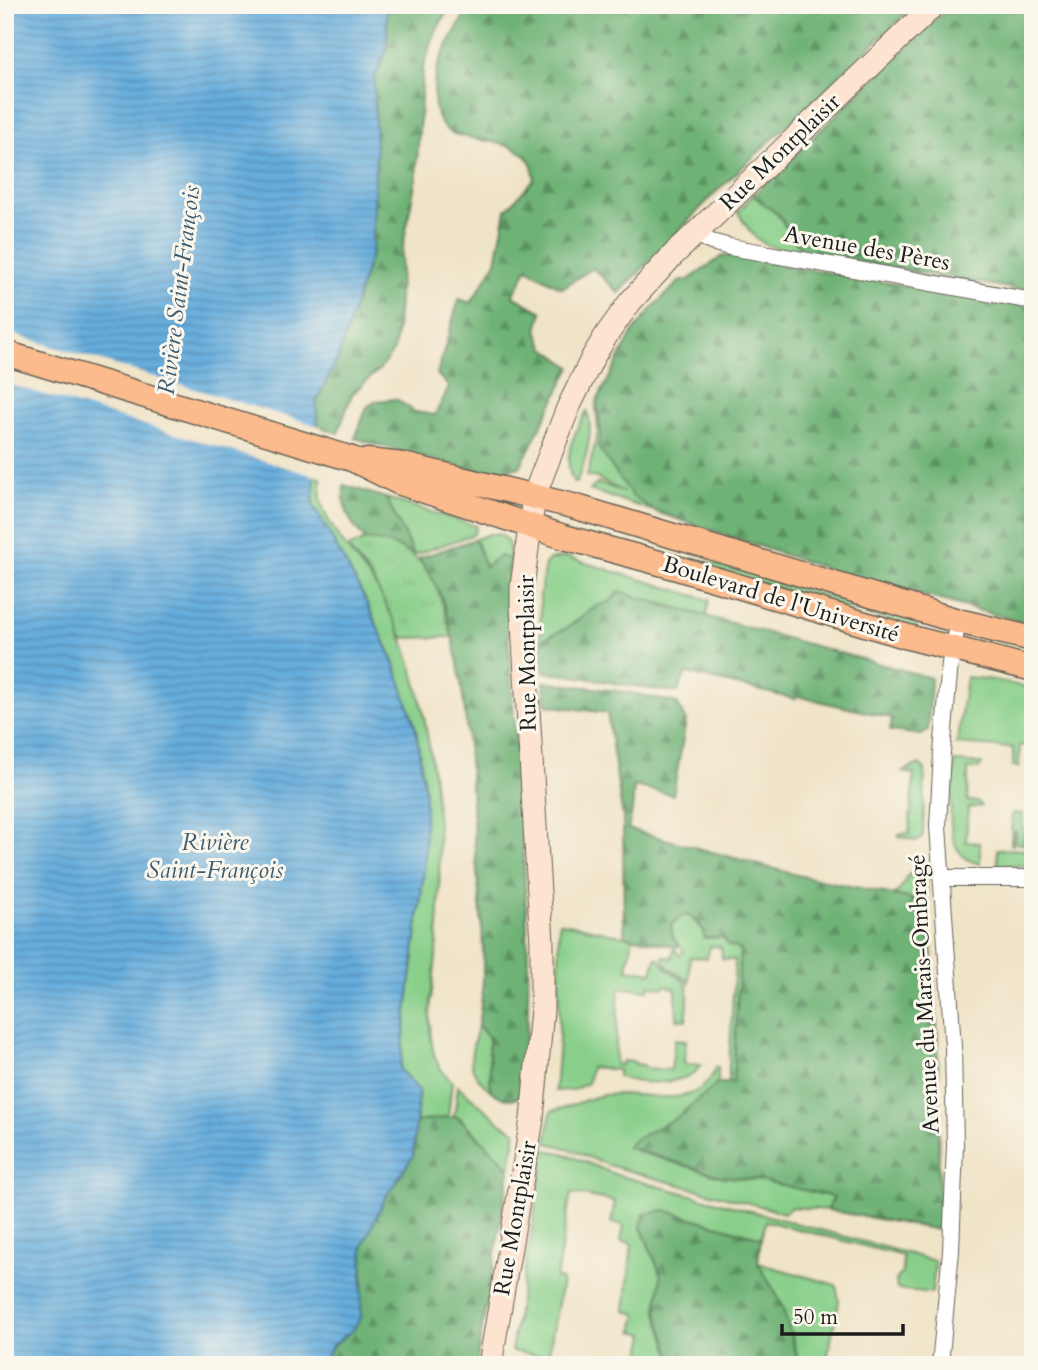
<svg xmlns="http://www.w3.org/2000/svg" width="1038" height="1370" viewBox="0 0 1038 1370" font-family="Cardo,serif">
	<defs>
		<pattern id="forest-firs" width="22" height="20" patternUnits="userSpaceOnUse" patternTransform="scale(1.75)"><rect width="22" height="20" fill="#6eb276"/><path d="M5 1l3.5 6h-7zM16 11l3.5 6h-7z" fill="#5a9060"/></pattern>
		<pattern id="park-tufts" width="24" height="20" patternUnits="userSpaceOnUse" patternTransform="scale(1.75)"><rect width="24" height="20" fill="#89cf8a"/><path d="M3 7l-1-3M5 7V3M7 7l1-3M15 17l-1-3M17 17v-4M19 17l1-3" fill="none" stroke="#76b176"/></pattern>
		<pattern id="water-rules" width="6" height="5" patternUnits="userSpaceOnUse" patternTransform="scale(1.75)"><rect width="6" height="5" fill="#66addd"/><path d="M0 2.5h6" fill="none" stroke="#538cb2"/></pattern>
	</defs>
	<rect width="100%" height="100%" fill="#fbf7ec"/>
	<filter id="ink" filterUnits="userSpaceOnUse"><feTurbulence type="fractalNoise" baseFrequency=".0143" numOctaves="2"/><feDisplacementMap in="SourceGraphic" scale="14" xChannelSelector="R" yChannelSelector="G"/><feConvolveMatrix kernelMatrix="1 2 1 2 8 2 1 2 1" color-interpolation-filters="sRGB"/></filter>
	<filter id="wash" filterUnits="userSpaceOnUse"><feTurbulence type="fractalNoise" baseFrequency=".00686" numOctaves="4" result="noise"/><feDisplacementMap in="SourceGraphic" scale="28" xChannelSelector="R" yChannelSelector="G"/><feGaussianBlur stdDeviation="1.57" result="paint"/><feColorMatrix in="noise" values="0 0 0 0 0 0 0 0 0 0 0 0 0 0 0 0 0 1.4 0 .05"/><feComposite in="paint" operator="in"/></filter>
	<g filter="url(#wash)">
		<rect width="100%" height="100%" fill="#f0e4c8"/>
		<path fill="#89cf8a" stroke="#527653" stroke-width="2" d="M753 195 777 214 804 253C767 246 757 248 738 212Z
			M596 407 598 409 601 434 632 495 657 512 590 490 598 483 624 492 597 478 587 476 598 432Z
			M587 411C595 432 585 462 576 483H574C561 458 574 433 587 411Z
			M314 476 321 478C321 485 320 493 321 500 327 533 369 571 386 602 415 658 426 719 434 780 440 834 441 891 437 945 435 977 426 1013 432 1045 435 1061 440 1071 452 1081L448 1117 416 1122 418 1090 400 1070 425 862V793L416 729 394 662 363 595 313 504Z
			M386 498 476 526 474 534 414 555Z
			M489 534 502 535 508 543 511 560 500 556 485 567 475 539Z
			M566 557 709 600 706 616 619 592 610 602 597 606 567 628 541 640 540 595 545 564 549 560Z
			M701 560 918 621 916 629 699 565Z
			M966 677 994 680 1033 689V746L1020 745 1019 767 1013 766V748L957 744Z
			M955 762 982 764 979 769H968V801L978 802 981 806 968 808 966 842 980 843V864C937 856 953 794 955 762Z
			M919 764 925 769 923 835 921 839 917 841 898 836 901 833 909 834 914 774 902 772Z
			M1012 813 1023 814V841H1033V846L1016 843V831L1014 832 1013 845H1011Z
			M997 849 1033 850V866L998 865Z
			M921 871 925 872 928 902 893 895C910 886 898 873 921 871Z
			M689 915 705 932 724 938 728 945 740 949 733 1083H729V1066L735 960 722 959 721 947 710 946 707 958 690 957 689 983C680 972 665 971 663 956L672 958 674 947 679 955 684 952 673 937 671 925 682 916Z
			M559 922 633 938 627 969 652 973 656 958 660 959C665 974 687 975 688 991 689 1000 687 1011 686 1020L677 1019 676 989 664 985 663 988 649 985V990L619 988 615 1064 621 1065 622 1061 635 1062V1064L644 1065 645 1068 671 1070 675 1039 686 1040 684 1064 701 1065C691 1086 635 1086 618 1076V1070L591 1067 588 1083 573 1090 555 1091 559 1040Z
			M478 1025 488 1037 491 1091C463 1068 471 1057 478 1025Z
			M716 1067H718V1083L676 1118 634 1140 635 1151 720 1176 760 1180 834 1197 827 1210 791 1207 785 1213C728 1197 669 1183 612 1166 590 1160 570 1146 546 1143L551 1111C570 1108 586 1098 604 1095 641 1089 698 1116 716 1067Z
			M458 1086 502 1124 516 1131 510 1168 459 1117H454Z
			M545 1150 563 1153 617 1175 935 1261 932 1293 897 1289 896 1280 902 1273 903 1256 766 1221 761 1238 664 1210 641 1227 661 1275 657 1312 674 1365H639L645 1334 633 1331 637 1314 625 1311 632 1244 621 1241 624 1225 611 1223 615 1201 571 1193 556 1278 562 1280 561 1287 548 1357 511 1351Z
			M758 1263 836 1285 839 1300 827 1359 819 1358V1365H800L792 1335Z"/>
		<path fill="url(#forest-firs)" stroke="#456749" stroke-width="2" d="M387 5H451L436 31 423 68 416 178 402 251 397 329 394 350 379 370 352 394 338 433 318 426 316 402 338 358 372 251 376 155 374 79 387 48Z
			M470 5H564L574 10 577 5H915L716 192 619 293 593 268 562 288 527 269 513 296 542 312 537 330 545 348 571 367 520 467 499 473H487L412 455 355 438 367 407 376 401 396 399 415 412 435 415 449 387 437 374 459 299 471 303 496 262 506 210 534 179C535 137 480 144 452 133 431 124 432 88 437 69 443 49 460 25 470 5Z
			M951 5H1004L1033 13V292L804 253 777 214 753 195Z
			M724 255 1033 307V625L833 571 657 512 632 496 598 447 601 434 598 409 596 407 597 401 633 332 654 306 680 281 688 280Z
			M344 485 386 498 414 555 376 541 365 540C350 523 342 509 344 485Z
			M475 539 485 567 500 556 511 560 508 584V630C513 708 519 786 524 864 528 943 533 1020 519 1098 507 1101 501 1098 491 1091L488 1037 478 1025C489 968 480 907 475 849 469 768 468 684 444 605 439 588 429 573 419 558Z
			M619 592 931 678 928 731 921 735 890 731 892 718 797 696 795 699 686 673 678 692C633 688 589 677 543 672L541 640 567 628 597 606 610 602Z
			M544 682 627 692 677 703 686 721 673 795 634 786 632 812 628 829 797 875 928 902 938 1040 939 1230 827 1210 834 1197 760 1180 720 1176 627 1147 634 1140 676 1118 718 1083H733L740 950 728 945 723 938H704C705 927 697 922 689 915L682 916 671 925 673 937 680 947 624 936 623 818 607 713 546 705Z
			M448 1117H458L510 1168 476 1365H322L333 1345 353 1330 363 1285V1246L384 1200 413 1156 416 1122Z
			M664 1210 761 1238 758 1263 781 1302 800 1365H674L657 1312 661 1275 641 1227 644 1214Z"/>
		<path fill="url(#park-tufts)" stroke="#527653" stroke-width="2" d="M365 540C428 544 438 584 452 637L403 638 372 578 348 548Z"/>
		<path fill="url(#water-rules)" stroke="#41647c" stroke-width="2" d="M5 5H387V48L374 79 376 155 372 251 338 358 316 402 318 426 313 504 363 595 394 662 416 729 425 793V862L400 1070 419 1090 413 1156 384 1200 363 1246 361 1317 353 1330 333 1345 322 1365H5Z"/>
		<path fill="#f0e4c8" d="M5 332 322 427 318 477 5 383Z"/>
	</g>
	<g filter="url(#ink)">
		<g fill="none" stroke-linecap="round" stroke-linejoin="round">
			<g stroke="#666258" stroke-width="18">
				<path id="street" d="M696 233 711 242 730 247 1033 301
					M942 878H1033
					M940 1365 951 1251 955 1145 953 1047 938 826 942 752 950 663 958 621"/>
			</g>
			<g stroke="#666258" stroke-width="25">
				<path id="secondary" d="M490 1365 532 1119 542 1010V943L522 608V587L534 496 568 408 593 357 607 334 630 302 672 256 934 5"/>
			</g>
			<g stroke="#666258" stroke-width="27">
				<path id="primary" d="M5 353 352 459 398 482 564 537 667 565 912 638 1033 669
					M367 461 403 465 573 506 958 621 1033 639"/>
			</g>
			<use href="#street" stroke="#fff" stroke-width="16"/>
			<use href="#secondary" stroke="#fde4d1" stroke-width="23"/>
			<use href="#primary" stroke="#fbbb8c" stroke-width="24"/>
		</g>
	</g>
	<g text-anchor="middle" dominant-baseline="central" stroke-width="6" stroke-linejoin="round" paint-order="stroke">
		<g font-size="23" fill="#1c1c1c" stroke="#fbf7ec">
			<text transform="translate(780 152) rotate(-44)">Rue Montplaisir</text>
			<text transform="translate(867 248) rotate(10)">Avenue des Pères</text>
			<text transform="translate(781 599) rotate(17)">Boulevard de l'Université</text>
			<text transform="translate(527 653) rotate(-91)">Rue Montplaisir</text>
			<text transform="translate(924 994) rotate(-93)">Avenue du Marais-Ombragé</text>
			<text transform="translate(515 1218) rotate(-80)">Rue Montplaisir</text>
		</g>
		<g font-size="24" font-style="italic" fill="#3d5d73" stroke="#fbf7ec">
			<text transform="translate(179 290) rotate(-83)">Rivière Saint-François</text>
			<text x="215" y="842">Rivière<tspan x="215" dy="28">Saint-François</tspan></text>
		</g>
	</g>
	<rect width="1038" height="1370" fill="none" stroke="#fbf7ec" stroke-width="28"/>
	<path d="M782 1324v10h121v-10" fill="none" stroke="#1c1c1c" stroke-width="3.5"/>
	<text x="793" y="1324" font-size="21" fill="#1c1c1c" stroke="#fbf7ec" stroke-width="5" paint-order="stroke">50 m</text>
</svg>
